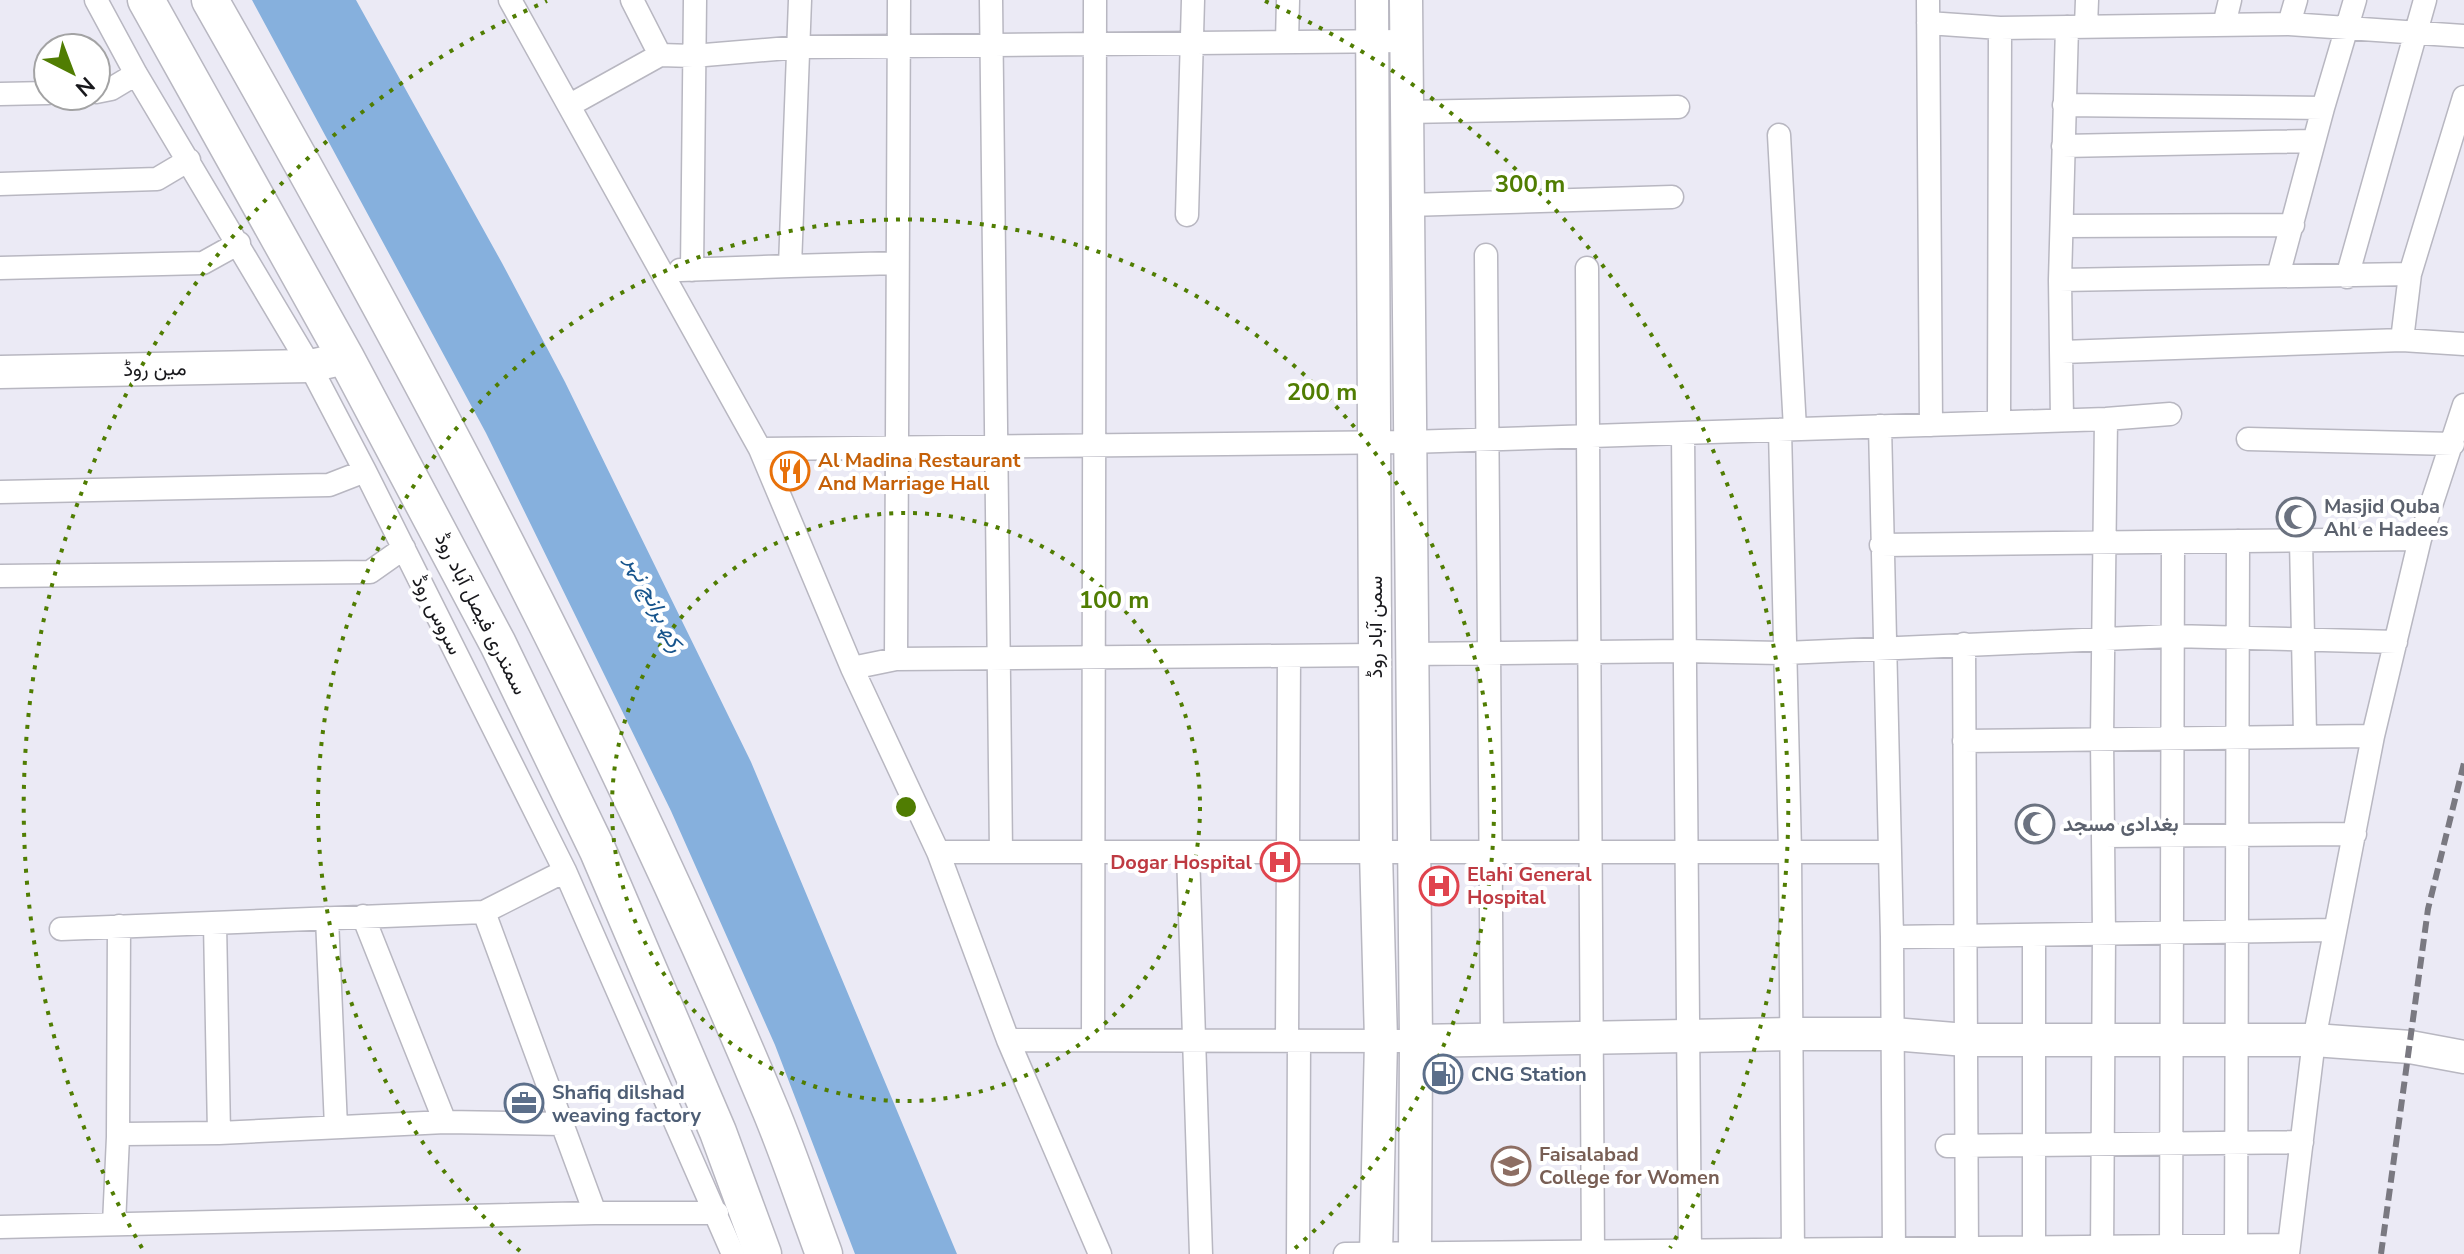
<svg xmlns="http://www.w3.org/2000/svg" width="2464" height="1254" viewBox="0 0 2464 1254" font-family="'Nunito Sans',Vazirmatn,sans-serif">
	<rect width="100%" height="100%" fill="#ebeaf5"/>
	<path fill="#86b0dd" d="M252 0H356L502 263 565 382 751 762 957 1254H855L775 1045 671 811 486 433Z"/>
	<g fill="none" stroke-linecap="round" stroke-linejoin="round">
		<g stroke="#b8b7c1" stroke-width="25">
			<path id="street" d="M96 0 136 74 310 366 365 471 565 871 733 1254
				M510 0 760 449 852 668 938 852 1008 1040 1100 1254
				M632 0 660 55
				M800 0 790 266 897 263
				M991 0 1001 852
				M1928 0 1931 425
				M1928 23 2000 28 2289 24 2464 36
				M2289 24 2296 0
				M2224 25 2230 0
				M2086 26 2087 0
				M1287 42 1288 0
				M96 92 111 89 136 74
				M0 94 48 93
				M570 105 660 55 693 56 800 47 1406 41
				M2064 105 2323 108
				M1407 112 1678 107
				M1779 135 1795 429
				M2063 146 2314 141
				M0 184 157 179 189 160
				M1408 205 1672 197
				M1187 215 1193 0
				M2063 226 2293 225
				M1486 255 1492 1041
				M0 268 203 263 239 243
				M1587 268 1593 1254
				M680 270 790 266
				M692 270 695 0
				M2278 276 2323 108 2355 0
				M2347 277 2425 0
				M2060 280 2410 274
				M2402 340 2410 274 2464 97
				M2062 352 2402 340 2464 344
				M2062 420 2060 280 2067 27
				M1999 422 2000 28
				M1880 426 1892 937 1894 1254
				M1780 430 1790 852 1793 1254
				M1683 433 1690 1254
				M2248 439 2453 444
				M760 449 1409 442 2106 419 2170 414
				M0 492 329 485 365 471
				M2301 540 2305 735
				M1881 545 2420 539
				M0 576 370 572 404 548
				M1964 644 1967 1254
				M1411 654 1685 651 1785 653 2172 636 2396 642
				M896 659 899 0
				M852 668 896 659 1375 655
				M1964 741 2373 736
				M2104 836 2355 834
				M938 852H1888
				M1188 852 1201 1254
				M484 912 595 1213
				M363 916 445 1122
				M327 918 336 1127
				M215 923 219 1133
				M61 929 484 912 565 871
				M2034 935V1254
				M1892 937 2334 930
				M1008 1040 1416 1041
				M1093 1040 1095 0
				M1287 1041 1289 656
				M118 1137 124 1134 219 1133 445 1122 562 1124
				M1947 1146 2302 1142
				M114 1224 118 1137 119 926
				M0 1227 595 1213H717
				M1298 1254 1299 1041
				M1345 1254 2289 1245
				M2102 1254 2104 934 2102 738 2106 419
				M2171 1254 2173 542
				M2236 1254 2238 541
				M2288 1254 2314 1040 2373 736 2420 539 2464 405"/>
		</g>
		<g stroke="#b8b7c1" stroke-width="35">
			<path id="secondary" d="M1372 0 1376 852 1381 1041 1376 1254
				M1406 0 1416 1041 1415 1254
				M0 372 310 366 346 358
				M1416 1041 1792 1034H1893L1966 1040H2314L2410 1047 2464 1057"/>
		</g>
		<g stroke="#b8b7c1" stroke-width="39">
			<path id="primary" d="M146 0 346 358 498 644 598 851 718 1132 763 1254
				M210 0C415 360 611 726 770 1109 790 1157 806 1206 824 1254"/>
		</g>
		<use href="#street" stroke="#fff" stroke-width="22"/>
		<use href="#secondary" stroke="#fff" stroke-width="32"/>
		<use href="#primary" stroke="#fff" stroke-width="36"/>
		<path stroke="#7a7981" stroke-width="6" stroke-dasharray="12 6" stroke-linecap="butt" d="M2381 1254 2428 909 2464 763"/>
	</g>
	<g fill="none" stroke="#507d02" stroke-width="4" stroke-dasharray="4 8">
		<circle cx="906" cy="807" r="294"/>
		<path d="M520 1251A588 588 0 1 1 1292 1251"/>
		<path d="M142 1248A882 882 0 0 1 547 1M1265 1A882 882 0 0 1 1670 1248"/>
	</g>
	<defs>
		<g id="restaurant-ring" transform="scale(2)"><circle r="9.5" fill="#fff" stroke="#e8710a" stroke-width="1.5"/><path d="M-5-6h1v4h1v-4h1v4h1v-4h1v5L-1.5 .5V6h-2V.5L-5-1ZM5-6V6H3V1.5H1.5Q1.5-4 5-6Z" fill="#e8710a"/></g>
		<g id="mosque-ring" transform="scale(2)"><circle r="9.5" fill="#fff" stroke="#6b7280" stroke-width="1.5"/><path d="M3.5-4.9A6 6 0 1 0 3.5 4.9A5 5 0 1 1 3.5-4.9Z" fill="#6b7280"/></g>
		<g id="hospital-ring" transform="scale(2)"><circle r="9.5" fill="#fff" stroke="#e0444e" stroke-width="1.5"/><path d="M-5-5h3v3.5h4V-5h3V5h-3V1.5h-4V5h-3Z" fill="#e0444e"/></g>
		<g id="fuel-ring" transform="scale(2)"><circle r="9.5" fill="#fff" stroke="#5c6f8a" stroke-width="1.5"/><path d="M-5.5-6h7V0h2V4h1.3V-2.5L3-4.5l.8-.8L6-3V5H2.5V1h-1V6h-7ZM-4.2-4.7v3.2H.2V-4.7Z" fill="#5c6f8a"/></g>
		<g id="office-ring" transform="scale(2)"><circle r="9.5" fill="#fff" stroke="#5c6f8a" stroke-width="1.5"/><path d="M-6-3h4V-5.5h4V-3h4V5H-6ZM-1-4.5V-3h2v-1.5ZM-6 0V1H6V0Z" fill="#5c6f8a"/></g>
		<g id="university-ring" transform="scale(2)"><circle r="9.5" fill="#fff" stroke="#8d6e63" stroke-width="1.5"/><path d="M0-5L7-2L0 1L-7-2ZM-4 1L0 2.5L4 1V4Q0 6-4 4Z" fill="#8d6e63"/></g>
	</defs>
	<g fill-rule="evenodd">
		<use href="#restaurant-ring" x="790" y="471"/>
		<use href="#mosque-ring" x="2296" y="517"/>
		<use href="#mosque-ring" x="2035" y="824"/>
		<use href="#hospital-ring" x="1280" y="862"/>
		<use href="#hospital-ring" x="1439" y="886"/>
		<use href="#fuel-ring" x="1443" y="1074"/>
		<use href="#office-ring" x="524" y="1103"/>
		<use href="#university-ring" x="1511" y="1166"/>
	</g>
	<g text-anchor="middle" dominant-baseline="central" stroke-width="8" stroke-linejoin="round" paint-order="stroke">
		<g font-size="20" fill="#18181c" stroke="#fff">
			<text transform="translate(155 369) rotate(-1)">مین روڈ</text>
			<text transform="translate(481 614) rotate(63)">سمندری فیصل آباد روڈ</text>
			<text transform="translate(437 615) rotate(63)">سروس روڈ</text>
			<text transform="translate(1375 627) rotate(-90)">سمن آباد روڈ</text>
		</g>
		<g font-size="20" font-weight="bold" fill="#c56008" stroke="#fff" text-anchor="start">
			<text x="818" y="460">Al Madina Restaurant<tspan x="818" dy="23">And Marriage Hall</tspan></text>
		</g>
		<g font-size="20" font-weight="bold" fill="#5b616d" stroke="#fff" text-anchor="start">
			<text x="2324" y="506">Masjid Quba<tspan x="2324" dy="23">Ahl e Hadees</tspan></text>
			<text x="2063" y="824">بغدادی مسجد</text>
		</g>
		<g font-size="20" font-weight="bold" fill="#be3a42" stroke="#fff" text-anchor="end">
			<text x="1252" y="862">Dogar Hospital</text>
			<text x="1467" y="874" text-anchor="start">Elahi General<tspan x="1467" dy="23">Hospital</tspan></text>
		</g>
		<g font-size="20" font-weight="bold" fill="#4e5e75" stroke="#fff" text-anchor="start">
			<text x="1471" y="1074">CNG Station</text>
			<text x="552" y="1092">Shafiq dilshad<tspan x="552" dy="23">weaving factory</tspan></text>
		</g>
		<g font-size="20" font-weight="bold" fill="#785e54" stroke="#fff" text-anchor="start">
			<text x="1539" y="1154">Faisalabad<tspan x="1539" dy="23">College for Women</tspan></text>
		</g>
		<g font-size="22" font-style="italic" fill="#17548c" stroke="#fff">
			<text transform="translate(655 604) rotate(64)">رکھ برانچ نہر</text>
		</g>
	</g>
	<circle cx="906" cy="807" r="12" fill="#507d02" stroke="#fff" stroke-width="4"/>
	<g font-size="24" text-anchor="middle" font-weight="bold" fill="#507d02" stroke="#fff" stroke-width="8" stroke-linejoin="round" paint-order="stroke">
		<text x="1530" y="192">300 m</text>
		<text x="1322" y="400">200 m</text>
		<text x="1114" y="608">100 m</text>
	</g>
	<g transform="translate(72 72) rotate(138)"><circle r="38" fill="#ffffff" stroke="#a3a3a4" stroke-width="2"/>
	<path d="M0-6L14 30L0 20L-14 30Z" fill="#507d02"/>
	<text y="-12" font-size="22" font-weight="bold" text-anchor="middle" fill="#18181c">N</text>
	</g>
</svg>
